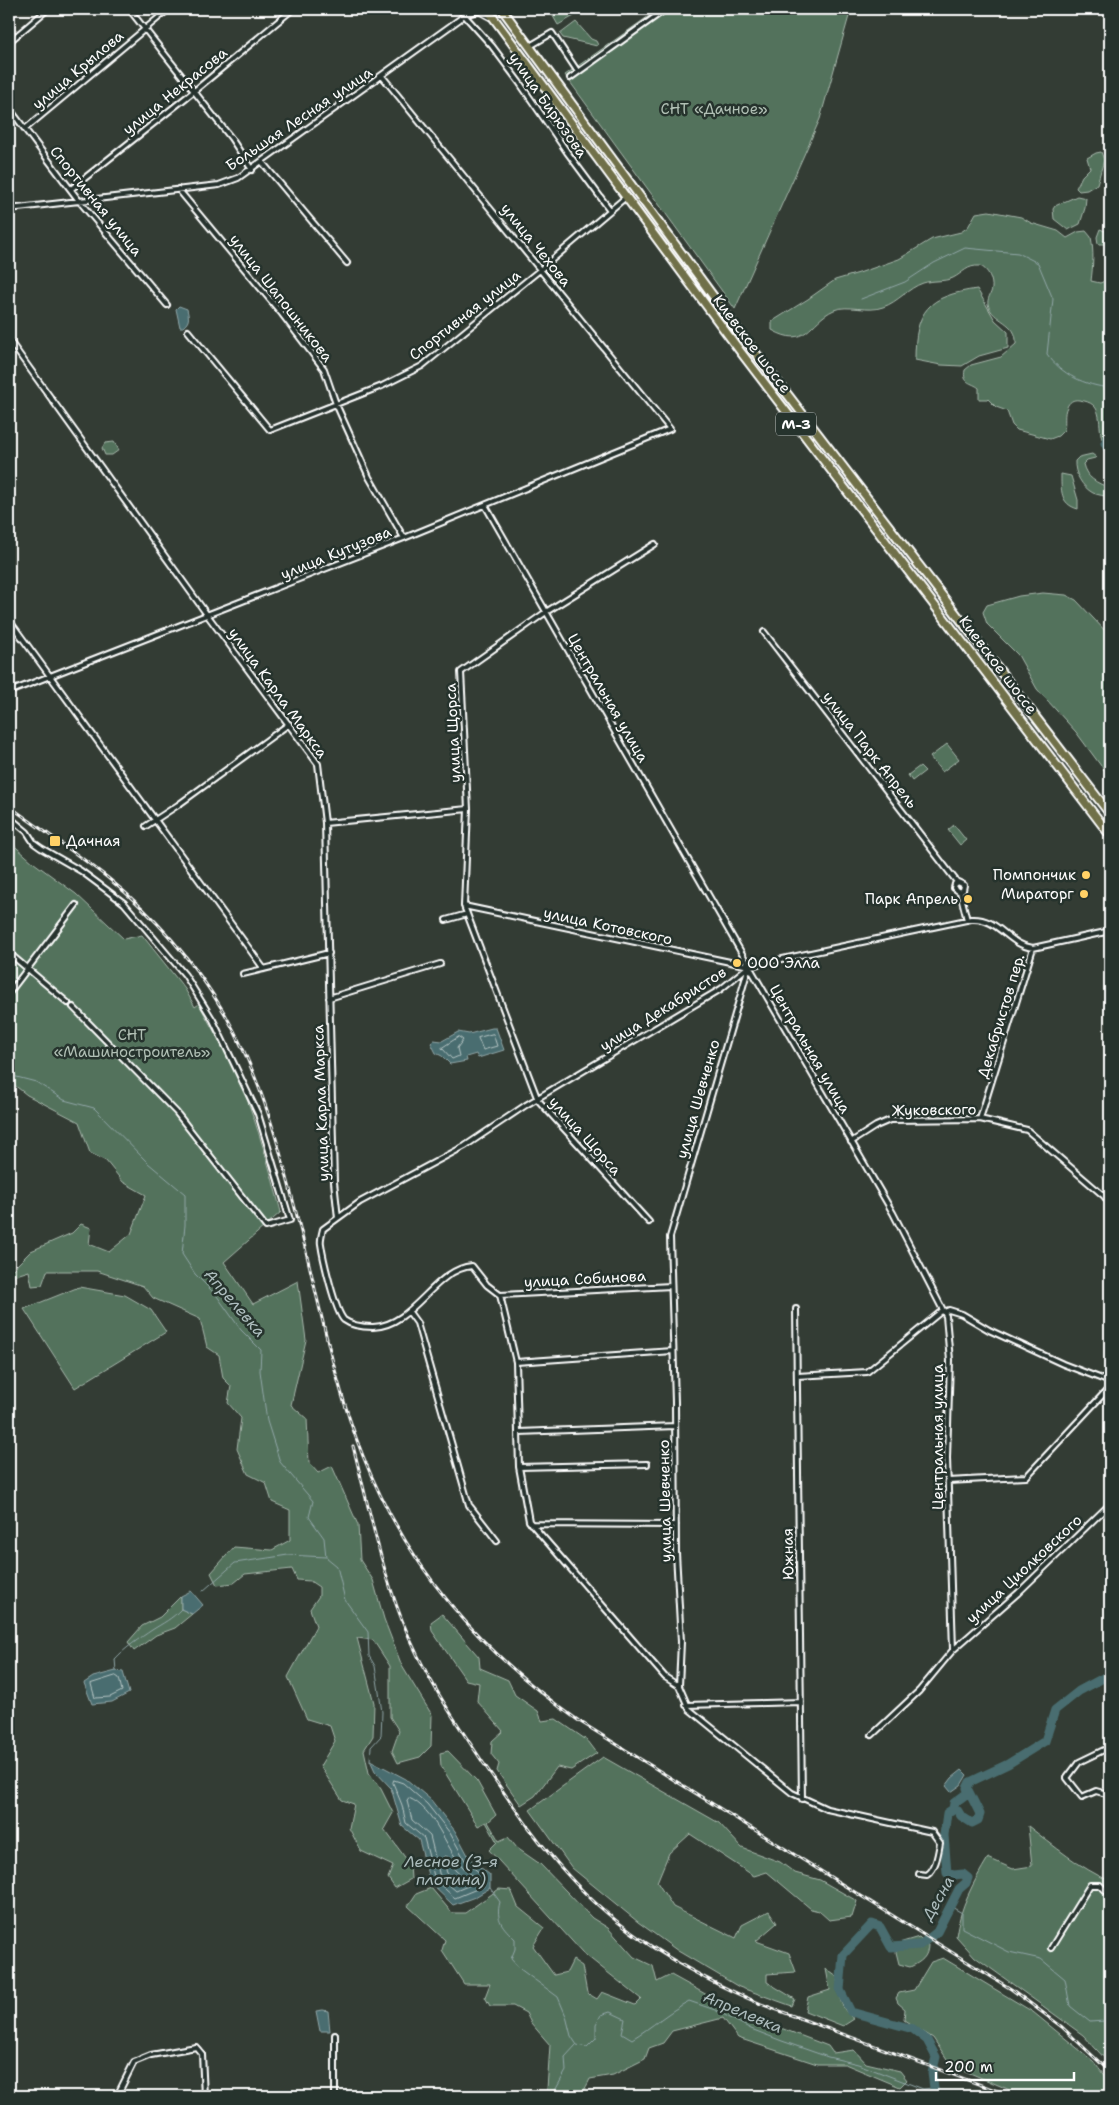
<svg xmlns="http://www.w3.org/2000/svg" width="1119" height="2105" viewBox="0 0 1119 2105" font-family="'Shantell Sans',sans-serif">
	<rect width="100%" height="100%" fill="#333c34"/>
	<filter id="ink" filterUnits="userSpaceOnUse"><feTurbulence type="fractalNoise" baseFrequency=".02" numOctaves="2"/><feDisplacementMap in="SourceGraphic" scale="10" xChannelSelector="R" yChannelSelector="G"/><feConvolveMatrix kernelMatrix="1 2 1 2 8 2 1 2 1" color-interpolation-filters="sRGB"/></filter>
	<g filter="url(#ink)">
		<path fill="#52725b" stroke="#a8b8ad" d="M549 9H580L574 16 558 25Z
			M659 9H851L820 119 735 309 565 75Z
			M576 22 591 39 596 41 598 45 597 46 563 38 560 34Z
			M1101 152 1104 160 1097 184 1087 190 1079 191 1076 188 1082 176 1090 168 1087 158 1096 153Z
			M1077 196 1086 198 1085 208 1080 224 1068 230 1054 219 1053 209 1055 206Z
			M989 211 1021 217 1031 223 1058 231 1067 238 1078 232 1086 231 1091 237C1094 252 1093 265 1091 281L1100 283 1110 279V454L1106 449 1105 441 1102 439C1097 421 1105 403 1079 400 1073 399 1069 402 1067 407 1063 414 1066 423 1064 430L1058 436 1050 439 1017 430 1012 425 1007 411 996 407 988 399H979V388C972 382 962 384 965 370L971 365 1001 357 1016 344C1018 321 992 322 988 304 987 299 991 294 992 289 993 280 988 269 980 266 967 265 963 273 953 278 944 282 932 280 923 283 908 288 898 302 883 307 868 313 847 304 834 310 809 321 807 350 772 330V322L776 319 808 299 835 280 859 273 899 259 932 239 961 232 968 227 976 213Z
			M1100 229 1110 233V244H1098L1097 237Z
			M977 289 995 320 1008 332V348L979 356 962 366 941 365 915 360C915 310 928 296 977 289Z
			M114 442 119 450 112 455H105L102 448 105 443Z
			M1092 454 1096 457 1095 458 1087 460 1083 464C1086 478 1097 483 1110 488V497C1105 496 1098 495 1093 493 1082 487 1074 473 1075 461L1079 457Z
			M1061 474 1071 476 1078 500V509C1060 504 1061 490 1061 474Z
			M1043 593 1066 595 1076 600 1110 636V778L1076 732 1037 689 1018 655 987 624 983 612 987 605 1019 596Z
			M947 744 959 759 942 772 930 757Z
			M920 766 925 771 912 781 908 775Z
			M954 825 966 840 960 845 948 830Z
			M9 841 34 863 76 894 124 939 142 935 185 989 195 1007 199 1004C213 1031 231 1058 242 1086 258 1127 270 1169 281 1212L224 1262 253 1304 298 1281 306 1340 291 1405 307 1419 309 1463 318 1473 332 1466 358 1525 360 1560 373 1580 384 1619 402 1666 432 1715 431 1746 420 1757 398 1763 392 1751 399 1731 390 1717V1666L373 1640 357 1638 374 1703 373 1736 364 1750 369 1773 381 1789 393 1813 384 1829 410 1864 411 1879 395 1888 388 1878 393 1866 361 1851 349 1828 354 1804 342 1800 320 1766 335 1741 330 1726 307 1719 288 1677 316 1626 310 1609 319 1596V1587L310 1581 297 1580 292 1569 245 1574 234 1583 217 1585 211 1573 234 1547 272 1550 290 1540V1510L272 1502 266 1483 248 1474 237 1449 241 1418 228 1403 231 1386 223 1378 219 1355 207 1347 200 1319 153 1298 143 1286 97 1271H47L42 1285 32 1286 29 1271 13 1276 10 1272 31 1251 72 1233 81 1224 91 1228 89 1244 109 1252 131 1234 146 1195 123 1182 106 1161 90 1153 79 1122 27 1095 13 1084 9 1086Z
			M79 1287 125 1295 151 1310 166 1332 75 1388 24 1309Z
			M181 1596V1609L192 1614 175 1628 156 1635 134 1651 128 1642 142 1626 160 1617Z
			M442 1614 479 1657 480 1668 508 1680 515 1695 538 1711 542 1721 556 1719 588 1741 597 1753 571 1770 557 1767 535 1796 521 1805 497 1771 499 1764 491 1754 492 1741 503 1731 477 1701 479 1683 466 1680 432 1631 431 1622Z
			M448 1751 477 1781 496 1815 488 1822 499 1841 508 1837 517 1848 540 1864 592 1918 608 1928 634 1957 653 1966 657 1982 671 1975 736 2011 828 2046 833 2053 854 2050 866 2063 900 2071 907 2080 900 2087 845 2064H817L738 2038 723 2018 672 2031 663 2043 649 2048 645 2059 613 2075 590 2079C579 2103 575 2096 550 2096L547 2089 550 2045 531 2023 526 2013 513 2006H490L485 1997 490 1984H464L442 1950 445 1940 408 1906 416 1894 431 1888 452 1913H465L499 1889 511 1890 518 1907 544 1928 533 1946 554 1975 567 1972 573 1960 582 1966 587 1993 597 1999 602 1992 635 2005 641 1999 582 1952 489 1850 497 1842 486 1822 478 1826 441 1766 440 1753Z
			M603 1757 719 1823 742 1848 780 1862 795 1873 820 1880 857 1901 852 1917 829 1920 819 1911 811 1909 767 1872 754 1876 690 1834 669 1853 657 1882 673 1907 736 1938 742 1925 769 1911 777 1923 756 1941 789 1953 796 1972 767 1974V1982L795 1999 792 2006 739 1987 678 1951 638 1922 572 1868 530 1810Z
			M1028 1826C1054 1846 1080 1868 1110 1881V2064L1083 2035 975 1957 956 1936C960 1907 973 1883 988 1858L1013 1869 1032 1866Z
			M919 1937 928 1945C928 1957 921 1962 910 1967L899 1964 896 1952 899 1943Z
			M943 1958 1033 2012 1093 2061 1110 2083V2096H1024L951 2065 933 2038 904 2020 905 2009 898 2003 896 1998 899 1993 914 1990 931 1962Z
			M826 1969 837 1977C838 1993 840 2010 854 2019L843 2026 805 2011 808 1997 830 1990Z"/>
		<path fill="#496d6f" stroke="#92a7a9" d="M179 306 187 309C189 318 190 321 183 327H180L176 309Z
			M492 1028H496L504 1050 478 1058 476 1054 466 1057 467 1061 450 1064 442 1056 436 1053 431 1043 434 1040 442 1041 458 1032 469 1034Z
			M191 1591 203 1605 192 1614 181 1609V1596Z
			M116 1671 123 1672 129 1693 112 1702 92 1704 84 1683 93 1677Z
			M370 1760 406 1779 431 1800 455 1831 470 1859 490 1875V1888L475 1897 453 1905 430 1883 419 1840 402 1826 391 1788 375 1771Z
			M962 1770 967 1775 961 1785 951 1792 946 1786 952 1778Z
			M323 2010 328 2011 330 2031H320L316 2011Z"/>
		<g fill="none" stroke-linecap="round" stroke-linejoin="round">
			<path stroke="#b6c5c5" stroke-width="1" d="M493 1034 497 1046 483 1050 478 1038Z
				M459 1037 463 1040 457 1048 459 1056 452 1059 442 1048Z
				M116 1676 119 1678 122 1691 110 1697 95 1698 91 1684Z
				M394 1780 403 1783 427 1804 450 1833 466 1862 485 1877 484 1886 455 1898 435 1880 424 1838 406 1823 402 1805 393 1783Z
				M409 1798C435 1809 445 1847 462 1866 466 1871 472 1875 477 1879V1882L456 1891 440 1877 430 1836 412 1820 407 1801Z
				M445 1856 448 1857 455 1870 464 1878 463 1881 457 1882 447 1873 443 1859Z"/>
			<path stroke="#92a7a9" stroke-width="1" d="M861 299 905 282 934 263 965 248 1018 253 1038 263 1053 299 1047 354C1062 375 1084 385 1110 388
				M9 1075 36 1082 64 1100 94 1108 148 1163 185 1194V1225L182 1254 195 1274 217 1296 241 1330 261 1350 260 1371 267 1421 280 1462 313 1501 309 1517 324 1538 326 1557 337 1566 345 1600 368 1632 369 1656 375 1666 382 1712 381 1736 371 1747 370 1760
				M203 1591 235 1563 288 1555 326 1557
				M116 1671 115 1659C125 1648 140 1638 152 1630 163 1623 172 1619 181 1609
				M490 1888 500 1902C495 1920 503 1927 515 1939V1949L511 1959 520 1969 558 1997 566 2016 571 2036 577 2045 587 2047 596 2038V2024L601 2015 610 2012 625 2019 622 2033 632 2039C652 2027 668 2012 689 2001L715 2010 751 2029 782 2041 828 2057 858 2064 923 2089 933 2088
				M950 1906 962 1913V1928L1009 1952 1041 1959 1065 1979 1070 2006 1090 2022 1104 2021 1110 2034
				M552 2096 566 2071 565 2057 576 2045"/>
			<path stroke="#496d6f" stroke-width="9" d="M1110 432 1105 443 1110 454
				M953 1809 954 1803 969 1792
				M935 2096 932 2073 936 2057 927 2040 913 2029 851 2012 840 1990 843 1955 872 1924 880 1927 891 1947 920 1945 937 1932 959 1889 966 1883 968 1878 963 1874 954 1875 947 1873 944 1835 947 1813 953 1809 958 1811 961 1816 972 1823 978 1820 980 1814 967 1788 970 1782 1008 1764 1045 1741 1055 1710 1079 1691 1107 1676 1110 1664"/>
			<g stroke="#fff" stroke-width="8">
				<path id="street" d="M129 9 231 138 252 170
					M462 9 465 16 492 46 519 82 567 152 610 210
					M466 14 479 11 490 17
					M9 42 48 9
					M530 46 552 33 578 72
					M570 78 666 9
					M9 108 80 202 167 305
					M25 129 169 9
					M262 162 347 263
					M71 189 193 92 293 9
					M178 189 282 314 324 369 336 404 369 477 404 538
					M9 209 219 185 238 178 460 19 469 9
					M188 331 270 430 382 386 422 366 541 269 626 197
					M9 340 208 616 318 764 325 823 334 1182 338 1218
					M485 505 749 966 893 1213 946 1316 950 1360 947 1458 953 1650
					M9 620 264 969
					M764 632 957 882
					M9 692 404 538 670 429 382 76
					M9 817 27 832 34 843 41 848 81 871 124 903 185 975 213 1020 258 1114 290 1220 266 1227 176 1112 73 1007
					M325 823 468 809
					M146 826 178 805 289 724
					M960 892 954 888 955 884 958 882 964 885 963 890 960 892 967 920
					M464 906 749 966 670 1237 675 1402 676 1553 681 1642 679 1686 689 1709 792 1793 827 1809 932 1832 940 1843C938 1854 936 1869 927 1875L919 1874
					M446 920 467 914
					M9 953 68 1003
					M243 974 329 953
					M9 993 76 905
					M329 998 440 964
					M980 1119 1033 948
					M851 1142 876 1126 890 1120 980 1119 1027 1130 1104 1196 1109 1203 1110 1239
					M649 1222 538 1100 464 906 468 809 461 672 546 612 655 544
					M500 1295 671 1286
					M796 1309 802 1799
					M409 1312 417 1323 469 1505 497 1541
					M944 1312 949 1310 962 1314 989 1330 1063 1364 1110 1382
					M516 1362 673 1351
					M797 1376 867 1372 943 1310
					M519 1432 675 1426
					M519 1467 647 1464
					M948 1481 1026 1477 1110 1387
					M531 1524 676 1525
					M679 1686 665 1677 529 1521 519 1467 516 1362 500 1295 487 1285 472 1266C434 1269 414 1326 373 1327 364 1327 352 1326 344 1320 335 1311 323 1258 321 1244 320 1240 322 1233 323 1229L360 1202 465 1146 526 1105 721 989 749 966 971 919C999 917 1007 945 1033 948L1110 931
					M686 1705 801 1702
					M872 1735 919 1691 953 1650 1018 1593 1110 1504
					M1110 1747 1079 1762 1067 1778 1082 1797 1096 1791 1110 1795
					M1051 1948 1090 1885H1100L1110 1895
					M117 2096 134 2062 151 2055 196 2047 202 2054 204 2096
					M335 2096V2035"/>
			</g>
			<g stroke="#fff" stroke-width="11">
				<path id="highway" d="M487 9 740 351 1110 835
					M502 9 738 330 1110 814"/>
			</g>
			<use href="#street" stroke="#26332d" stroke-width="4"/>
			<use href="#highway" stroke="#70704a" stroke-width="7"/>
			<g stroke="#fff" stroke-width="3">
				<path id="rail" d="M9 806C42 830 76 853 108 878 154 915 195 963 225 1014 262 1079 281 1152 299 1224 319 1300 334 1384 363 1456 409 1570 480 1651 579 1721L1011 1989 1062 2027 1110 2072
					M353 1446C368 1504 380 1564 402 1620 422 1672 453 1718 484 1764 510 1801 535 1839 566 1873 619 1933 688 1973 761 2004L1011 2096"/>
			</g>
			<use href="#rail" stroke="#26332d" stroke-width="1" stroke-dasharray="4" stroke-linecap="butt"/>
		</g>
	</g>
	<g fill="#ffd166" stroke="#26332d" stroke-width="2">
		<rect x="49" y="835" width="12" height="12" rx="2.5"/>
		<circle cx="1086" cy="875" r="5"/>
		<circle cx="1084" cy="894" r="5"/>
		<circle cx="968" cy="899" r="5"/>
		<circle cx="737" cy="963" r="5"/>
	</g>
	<g text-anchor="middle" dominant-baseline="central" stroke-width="5" stroke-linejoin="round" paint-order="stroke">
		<rect fill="#26332d" stroke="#bec2c0" stroke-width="1" x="776" y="412.5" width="40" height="23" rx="4"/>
		<g font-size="14" font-weight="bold" fill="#fff">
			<text x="796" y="424">М-3</text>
		</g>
		<g font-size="15" fill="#fff" stroke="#26332d">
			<text transform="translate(78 70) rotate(-40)">улица Крылова</text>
			<text transform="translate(175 91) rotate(-39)">улица Некрасова</text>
			<text transform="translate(548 105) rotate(55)">улица Бирюзова</text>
			<text transform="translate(299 119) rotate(-34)">Большая Лесная улица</text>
			<text transform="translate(96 201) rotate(51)">Спортивная улица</text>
			<text transform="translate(536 245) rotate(51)">улица Чехова</text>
			<text transform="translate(281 298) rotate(52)">улица Шапошникова</text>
			<text transform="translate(465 315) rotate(-38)">Спортивная улица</text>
			<text transform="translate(752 344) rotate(53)">Киевское шоссе</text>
			<text transform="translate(336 553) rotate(-22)">улица Кутузова</text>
			<text transform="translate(998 665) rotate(53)">Киевское шоссе</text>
			<text transform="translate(278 693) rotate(54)">улица Карла Маркса</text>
			<text transform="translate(608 698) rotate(60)">Центральная улица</text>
			<text transform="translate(453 733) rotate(-93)">улица Щорса</text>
			<text transform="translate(870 750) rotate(52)">улица Парк Апрель</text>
			<text transform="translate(608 926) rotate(12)">улица Котовского</text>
			<text transform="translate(663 1009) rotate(-32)">улица Декабристов</text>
			<text transform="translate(1001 1016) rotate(-73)">Декабристов пер.</text>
			<text transform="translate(810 1049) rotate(60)">Центральная улица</text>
			<text transform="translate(698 1099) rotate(-74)">улица Шевченко</text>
			<text transform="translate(321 1103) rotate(-92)">улица Карла Маркса</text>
			<text transform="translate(934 1110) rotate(-1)">Жуковского</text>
			<text transform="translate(585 1136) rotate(48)">улица Щорса</text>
			<text transform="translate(585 1279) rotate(-3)">улица Собинова</text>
			<text transform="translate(938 1437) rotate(-90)">Центральная улица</text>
			<text transform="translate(665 1501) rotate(-91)">улица Шевченко</text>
			<text transform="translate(788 1554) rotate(-91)">Южная</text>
			<text transform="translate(1024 1569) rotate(-43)">улица Циолковского</text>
		</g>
		<g font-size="15" fill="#b1c0b5" stroke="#26332d">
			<text x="714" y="109">СНТ «Дачное»</text>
			<text x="132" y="1035">СНТ<tspan x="132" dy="17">«Машиностроитель»</tspan></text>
		</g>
		<g font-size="15" fill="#fff" stroke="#26332d" text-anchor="end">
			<text x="66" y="841" text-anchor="start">Дачная</text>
			<text x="1076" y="875">Помпончик</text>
			<text x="1074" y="894">Мираторг</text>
			<text x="958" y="899">Парк Апрель</text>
			<text x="747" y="963" text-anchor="start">ООО Элла</text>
		</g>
		<g font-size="16" font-style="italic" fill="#adbdbe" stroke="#26332d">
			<text transform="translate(235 1303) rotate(49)">Апрелевка</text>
			<text x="451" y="1861">Лесное (3-я<tspan x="451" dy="18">плотина)</tspan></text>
			<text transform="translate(938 1898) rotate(-60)">Десна</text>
			<text transform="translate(743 2012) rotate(23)">Апрелевка</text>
		</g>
	</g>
	<rect width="1119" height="2105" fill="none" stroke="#26332d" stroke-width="30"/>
	<rect x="15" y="15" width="1089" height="2075" fill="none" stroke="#fff" stroke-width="2" filter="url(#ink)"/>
	<path d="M936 2072v8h138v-8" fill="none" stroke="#ffffff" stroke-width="2.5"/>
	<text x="944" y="2072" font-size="15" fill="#ffffff" stroke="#26332d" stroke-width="4" paint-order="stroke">200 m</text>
</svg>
